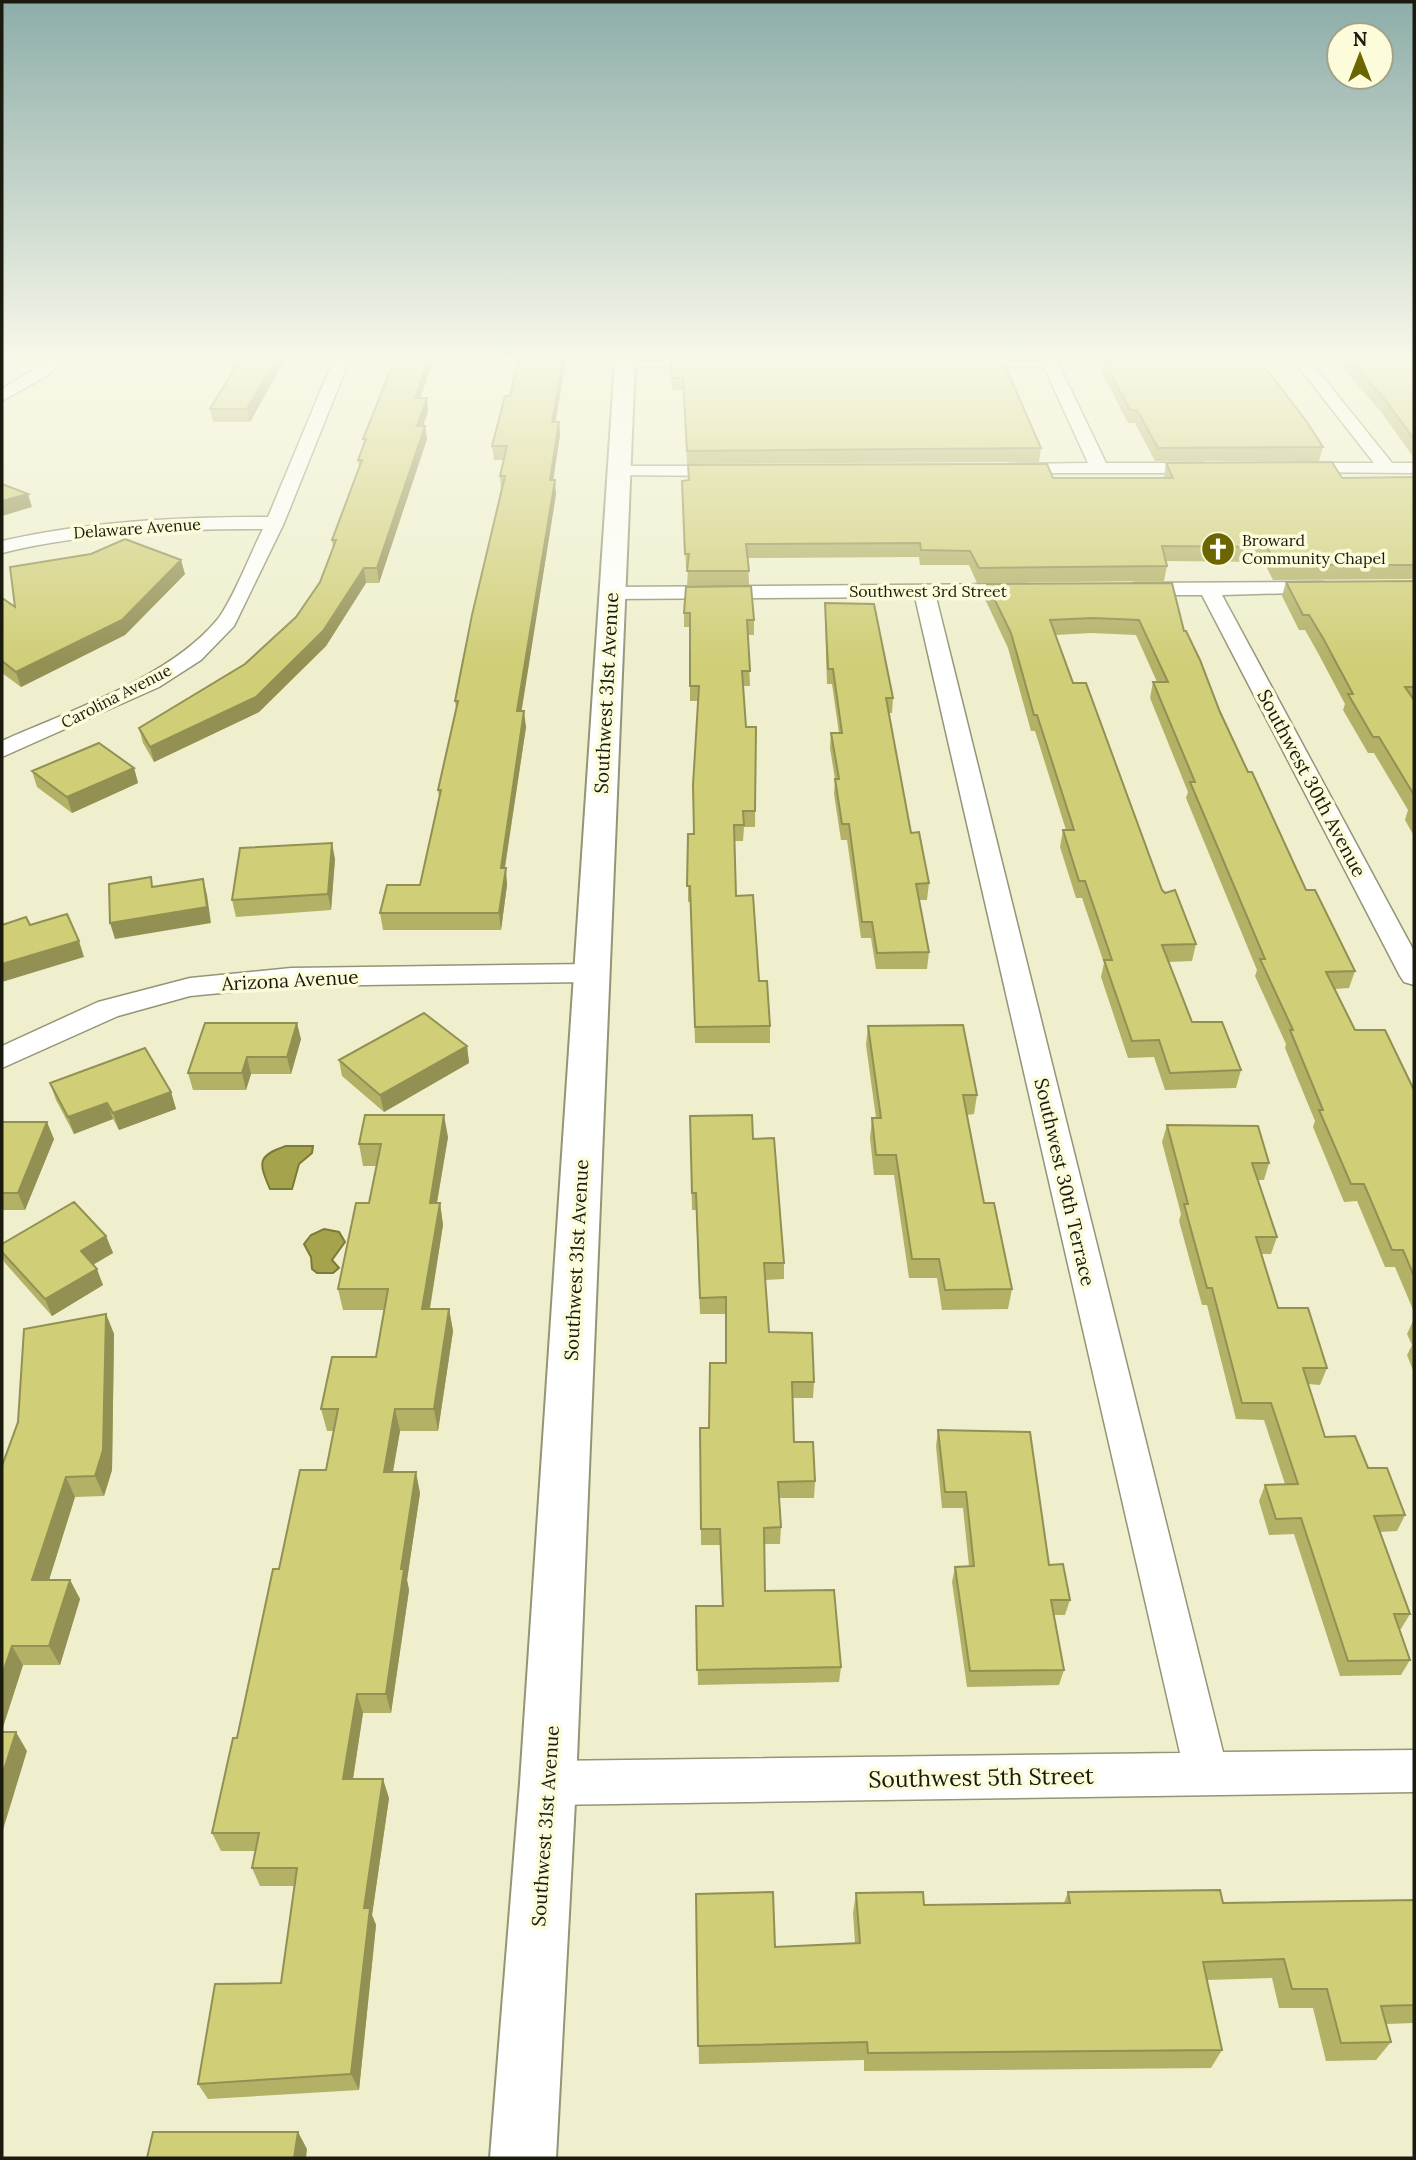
<svg xmlns="http://www.w3.org/2000/svg" width="1416" height="2160" viewBox="0 0 1416 2160" font-family="Lora,serif">
	<rect width="100%" height="100%" fill="#efefce"/>
	<path fill="#a5a34b" stroke="#7b7a39" stroke-width="2" d="M286 1146H313L312 1153 299 1164 292 1189H270C259 1163 256 1156 286 1146Z
		M324 1229 339 1232 345 1242 332 1260 339 1268 333 1273H317L312 1269 311 1257 304 1244 311 1235Z"/>
	<g fill="none" stroke-linecap="round" stroke-linejoin="round">
		<g stroke="#949476" stroke-width="3">
			<path id="street" d="M47 361H64L47 376 2 401V389Z
				M333 361H349L284 523 234 626 201 660 159 687 2 757V741C69 711 169 678 217 620 232 602 251 552 263 529 174 529 88 532 2 553V541C90 521 178 517 268 517Z
				M618 361H716L717 362 709 367H625L619 365Z
				M958 361H1057L1106 463H1204L1213 468 1204 473H1003L1000 469 1009 464 1088 463 1044 367H965L959 365Z
				M1294 361H1310L1392 463H1414V473L1290 472 1287 468 1296 463H1374Z
				M617 466H728L737 471 728 476 611 475 608 471Z
				M1323 582 1330 584 1333 588 1330 592 1222 595 1414 951V985L1404 982 1400 976 1202 595H1135L1128 593 1125 589 1128 585 1135 583Z
				M1025 584 1032 586 1035 590 1032 594 936 597 1223 1752 1414 1750V1792L548 1805 533 1798 526 1783 533 1768 548 1761 1180 1753 915 597 611 599 604 597 601 593 604 589 611 587Z
				M591 964 601 967 605 973 601 979 591 982 291 986 190 996 118 1016 2 1068V1046L98 1002 190 978 291 968Z"/>
		</g>
		<g stroke="#949476" stroke-width="4">
			<path id="secondary" d="M615 361H635L576 1783 556 2158H490L520 1783Z"/>
		</g>
		<use href="#street" fill="#fff" fill-rule="evenodd"/>
		<use href="#secondary" fill="#fff" fill-rule="evenodd"/>
	</g>
	<path fill="#b3b166" d="M230 361H284L250 422H213L210 409 233 371H232Z
		M518 361H566L555 422 560 435 553 480 556 494 521 711 526 727 505 868 507 885 501 930H383L380 913 420 885 439 797 438 790 456 708 455 701 501 489 500 476 504 460H494L492 446 510 396Z
		M670 361 1041 448 1039 462 687 464 683 390H672Z
		M1096 361H1260L1323 447 1319 461H1155L1135 423H1128Z
		M1337 361H1414V458L1382 413Z
		M420 398 428 411 423 426 427 439 379 583H366L326 646 259 712 154 762 143 743 139 728 245 664 296 617 320 582 333 548 332 540 359 469 358 460 364 444 363 439Z
		M1166 463 1342 478 1414 477V579L1273 580 1264 562 1166 561 1167 566 1164 581 977 583 969 565H920L919 557 748 558 749 585 687 586 688 568H686L682 481 688 480V465L1053 478H1164Z
		M185 574 125 635 21 687 2 673V598L15 607Z
		M1414 581V836L1405 820 1408 810 1374 753H1368L1343 710 1345 704 1318 653 1305 630H1299L1282 596 1286 582Z
		M1172 583 1184 631 1248 772 1306 890 1355 971 1349 988 1335 989 1355 1030 1414 1090V1312L1395 1267H1385L1357 1201 1344 1202 1313 1127 1315 1121 1285 1048 1286 1044 1255 976 1257 970 1186 798 1188 792 1150 698 1153 682H1157L1136 635 1091 633 1055 635 1073 683 1162 890 1196 944 1192 961 1168 962 1192 1022 1241 1070 1236 1088 1165 1090 1154 1057 1128 1058 1101 977 1104 963 1082 898H1076L1060 847 1063 830H1066L1035 731H1031L1008 648 985 599 987 584Z
		M825 603 893 698 892 713H889L911 833 929 883 927 900H919L929 952 927 969H876L871 938H861L847 840H841L834 794 835 779 830 748 831 733H839L832 684H827L825 617Z
		M684 613 754 620V635H748L750 686H743L746 727H756L755 827H744L743 841H734L736 896 770 1026V1043H695L691 902H688V834H694L698 701H690V627H684Z
		M134 768 138 783 72 813 37 787 32 771Z
		M335 859 331 910 236 917 232 900Z
		M868 1026 977 1095 974 1114 967 1115 984 1203 1012 1289 1008 1309 942 1310 937 1278H909L894 1175H874L870 1138 872 1118H876L866 1045Z
		M301 1039 291 1074H251L246 1090H193L188 1073Z
		M467 1046 469 1063 384 1112 342 1076 339 1060Z
		M50 1083 171 1092 176 1109 119 1130 113 1119 74 1134 56 1100Z
		M690 1116 753 1139 784 1263V1279L765 1280 769 1332 814 1382 813 1398H793L794 1442 815 1481 814 1498H779L781 1527 780 1544H764L765 1591 841 1667 839 1682 698 1685 696 1606H722L720 1545H701L700 1428H709L726 1363V1314H700L696 1210H692Z
		M2 1122 54 1139 25 1210H2Z
		M1167 1125 1269 1163 1264 1180H1258L1277 1237 1271 1254H1261L1278 1308 1327 1368 1320 1385 1308 1384 1325 1437 1368 1468 1405 1515 1397 1531 1380 1532 1410 1614 1401 1629H1399L1410 1660 1401 1675 1340 1676 1294 1534 1269 1535 1259 1501 1265 1485 1285 1484 1264 1420 1236 1419 1207 1305H1202L1179 1221 1181 1214 1162 1142Z
		M448 1137 437 1203H440L443 1225 430 1309H449L453 1331 438 1431H400L393 1472 420 1493 407 1580 409 1590 391 1713H363L353 1779 389 1798 372 1915 376 1925 359 2090 208 2099 198 2084 281 1983 294 1886H260L252 1868 255 1851H221L212 1833 279 1569 326 1470 334 1431H327L321 1409 376 1357 384 1310H343L338 1289 369 1203 377 1166H363L359 1144Z
		M106 1236 113 1253 93 1265 103 1285 52 1316 5 1263 2 1257V1244Z
		M106 1314 114 1334 112 1470 104 1496 75 1497 49 1580H70L80 1599 60 1665H23L2 1730V1466Z
		M1414 1319V1373L1407 1355 1412 1345 1407 1334Z
		M938 1430 1049 1565 1070 1600 1065 1615H1054L1064 1670 1059 1685 967 1687 952 1582 955 1567 969 1566 963 1508H942L936 1446Z
		M1068 1892 1223 1903 1414 1900V2023L1386 2024 1391 2042 1376 2060 1326 2061 1313 2008H1279L1272 1978 1207 1980 1222 2050 1211 2068 864 2071V2060L699 2064 696 1894 775 1947 855 1943 853 1913 856 1893 924 1905 1064 1903Z"/>
	<path fill="#929053" d="M275 361H284L250 422 247 409Z
		M428 361H433L416 411 415 398Z
		M563 361H566L553 436 552 422Z
		M427 398 428 411 419 439 417 426Z
		M559 422 560 435 551 494 550 480Z
		M425 426 427 439 379 583 377 568Z
		M555 480 556 494 519 727 517 711Z
		M28 494 32 507 2 516V501Z
		M181 560 185 574 125 635 21 687 16 672Z
		M364 568 366 583 326 646 259 712 154 762 150 747Z
		M524 711 526 727 502 885 501 868Z
		M134 768 138 783 72 813 67 797Z
		M332 843 335 859 331 910 328 894Z
		M506 868 507 885 501 930 499 913Z
		M203 879 207 895 211 923 115 939 110 923Z
		M79 941 84 957 2 982V964Z
		M297 1023 301 1039 291 1074 287 1057Z
		M467 1046 469 1063 384 1112 380 1095Z
		M247 1057 251 1074 246 1090 242 1073Z
		M171 1092 176 1109 119 1130 113 1113Z
		M107 1103 113 1119 74 1134 68 1117Z
		M444 1115 448 1137 433 1225 430 1203Z
		M47 1122 54 1139 25 1210 18 1193Z
		M440 1203 443 1225 426 1331 422 1309Z
		M106 1236 113 1253 87 1268 81 1251Z
		M97 1269 103 1285 52 1316 45 1299Z
		M449 1309 453 1331 438 1431 434 1409Z
		M106 1314 114 1334 112 1470 104 1496 95 1476Z
		M395 1409 400 1431 389 1493 384 1472Z
		M416 1472 420 1493 407 1580 409 1590 391 1713 386 1694 401 1569Z
		M66 1477 75 1497 43 1599 32 1580Z
		M70 1580 80 1599 60 1665 49 1646Z
		M12 1646 23 1665 2 1730V1675Z
		M357 1694 363 1713 350 1798 343 1779Z
		M16 1732 27 1751 2 1833V1776Z
		M383 1779 389 1798 372 1915 376 1925 359 2090 351 2074 364 1908Z
		M298 2132 307 2149 306 2158H294Z"/>
	<path fill="#d0ce77" stroke="#929053" stroke-width="2" d="M239 361H275L247 409H210Z
		M394 361H428L415 398H427L417 426H425L377 568H364L323 631 256 697 150 747 139 728 245 664 296 617 320 582 336 540H332L362 460H358L366 439H363Z
		M518 361H563L552 422H559L550 480H555L517 711H524L501 868H506L499 913H380L387 885H420L441 790H438L458 701H455L472 615 505 476H500L507 446H492L505 396H510Z
		M671 361H1003L1041 448 687 451 683 378H672Z
		M1104 361H1260L1307 422 1323 447 1158 448 1137 410H1130Z
		M1351 361H1414V439L1385 400Z
		M1332 462 1342 478 1414 477V565H1277L1267 547 1162 546 1167 566 979 568 970 551 921 550 920 543 746 544 749 571H687L689 554H685L682 481 689 480 688 465 1047 464 1053 478H1173L1166 463Z
		M2 484 28 494 2 501Z
		M125 539 181 560 122 620 16 672 2 661V598L15 607 10 567 91 554Z
		M1414 581V687H1405L1414 700V795L1379 737H1373L1348 694H1353L1323 638 1309 615H1303L1286 582Z
		M1172 583 1184 631H1186L1200 660 1220 712 1248 772H1252L1306 890H1315L1355 971 1326 972 1355 1030H1385L1414 1090V1276L1403 1250H1392L1364 1184H1351L1319 1110H1323L1290 1030H1293L1260 959H1265L1190 782H1195L1153 682H1168L1139 620 1093 618 1050 620 1073 683H1086L1162 890 1165 893 1175 890 1196 944 1162 945 1192 1022H1222L1241 1070 1170 1073 1159 1040 1132 1041 1104 960H1112L1085 881H1079L1063 830H1074L1037 715H1034L1011 633 987 584Z
		M751 586 754 620H747L750 671H742L746 727H756L755 811H743L744 825H734L736 896 753 895 759 981H767L770 1026 695 1027 690 886H687L688 834H694L693 785 699 686H690V613H684L686 587Z
		M825 603 874 604 893 698H886L911 833 919 832 929 883 916 884 929 952 877 953 872 922H862L849 824H842L835 779H839L831 733H842L833 669H828Z
		M99 743 134 768 67 797 32 771Z
		M332 843 328 894 232 900 240 848Z
		M151 877 152 887 203 879 207 907 110 923 109 884Z
		M67 914 79 941 2 964V925L26 917 30 925Z
		M424 1013 467 1046 380 1095 339 1060Z
		M205 1023H297L287 1057H247L242 1073H188Z
		M963 1025 977 1095H963L984 1203H994L1012 1289 945 1290 939 1259H912L896 1155H876L872 1118H881L868 1026Z
		M145 1048 171 1092 113 1113 107 1103 68 1117 50 1083Z
		M365 1115H444L430 1203H440L422 1309H449L434 1409H395L384 1472H416L401 1569H404L386 1694H357L343 1779H383L364 1908H370L351 2074 198 2084 215 1984 281 1983 297 1868H252L259 1833H212L233 1738H237L273 1569H279L300 1470H326L338 1409H321L332 1357H376L388 1289H338L356 1203H369L381 1144H359Z
		M752 1115 753 1139 774 1138 784 1263H764L769 1332 812 1333 814 1382H792L794 1442H813L815 1481 778 1482 781 1527 764 1528 765 1591 834 1590 841 1667 697 1670 696 1606H723L720 1529H701L700 1428H709L710 1363H726V1297L700 1298 696 1193H692L690 1116Z
		M2 1122H47L18 1193H2Z
		M1167 1125 1258 1126 1269 1163H1252L1277 1237H1256L1278 1308H1308L1327 1368H1303L1325 1437 1355 1436 1368 1468H1387L1405 1515 1374 1516 1410 1614H1394L1410 1660 1348 1661 1301 1518 1276 1519 1265 1485 1298 1484 1271 1403H1242L1212 1288H1207L1184 1204H1188Z
		M74 1202 106 1236 81 1251 97 1269 45 1299 2 1252V1244Z
		M106 1314 103 1450 95 1476 66 1477 32 1580H70L49 1646H12L2 1675V1466L18 1422 24 1329Z
		M938 1430 1030 1432 1049 1565 1063 1564 1070 1600H1051L1064 1670 970 1671 955 1567 974 1566 966 1492H945Z
		M2 1732H16L2 1776Z
		M1220 1890 1223 1903 1414 1900V2005L1381 2006 1391 2042 1341 2043 1327 1989H1292L1284 1959 1203 1962 1222 2050 868 2053 867 2042 698 2046 696 1894 773 1892 775 1947 860 1943 856 1893 923 1892 924 1905 1070 1903 1068 1892Z
		M153 2132H298L294 2158H147Z"/>
	<linearGradient id="sky" x2="0" y2="1"><stop stop-color="#8dada9"/><stop offset="0.54" stop-color="#f8f8e9"/><stop offset="1" stop-color="#f8f8e9" stop-opacity="0"/></linearGradient>
	<rect width="1416" height="663" fill="url(#sky)"/>
	<defs>
		<g id="church-disc" transform="scale(1.75)"><circle r="9.5" fill="#6b6700" stroke="#fcfcdb"/><path d="M-1.2-6h2.4v3.5h3.3v2.4h-3.3V6h-2.4V-.1h-3.3v-2.4h3.3Z" fill="#fff"/></g>
	</defs>
	<g fill-rule="evenodd">
		<use href="#church-disc" x="1218" y="549"/>
	</g>
	<g text-anchor="middle" dominant-baseline="central" stroke-width="7" stroke-linejoin="round" paint-order="stroke">
		<g font-size="16" fill="#1a1a0e" stroke="#fcfcdb">
			<text transform="translate(137 528) rotate(-4)">Delaware Avenue</text>
			<text x="928" y="591">Southwest 3rd Street</text>
			<text transform="translate(116 696) rotate(-27)">Carolina Avenue</text>
		</g>
		<g font-size="16" fill="#1a1a0e" stroke="#fcfcdb" text-anchor="start">
			<text x="1242" y="540">Broward<tspan x="1242" dy="18">Community Chapel</tspan></text>
		</g>
		<g font-size="19" fill="#1a1a0e" stroke="#fcfcdb">
			<text transform="translate(606 693) rotate(-87)">Southwest 31st Avenue</text>
			<text transform="translate(1312 783) rotate(62)">Southwest 30th Avenue</text>
			<text transform="translate(290 980) rotate(-3)">Arizona Avenue</text>
			<text transform="translate(1065 1182) rotate(77)">Southwest 30th Terrace</text>
			<text transform="translate(576 1260) rotate(-87)">Southwest 31st Avenue</text>
			<text transform="translate(545 1826) rotate(-86)">Southwest 31st Avenue</text>
		</g>
		<g font-size="23" fill="#1a1a0e" stroke="#fcfcdb">
			<text transform="translate(981 1777) rotate(-1)">Southwest 5th Street</text>
		</g>
	</g>
	<rect width="1416" height="2160" fill="none" stroke="#1a1a0e" stroke-width="7"/>
	<g transform="translate(1360 56)"><circle r="33" fill="#fcfcdb" stroke="#a2a289" stroke-width="2"/>
	<path d="M0-5L12 26L0 18L-12 26Z" fill="#6b6700"/>
	<text y="-10" font-size="19" font-weight="bold" text-anchor="middle" fill="#1a1a0e">N</text>
	</g>
</svg>
